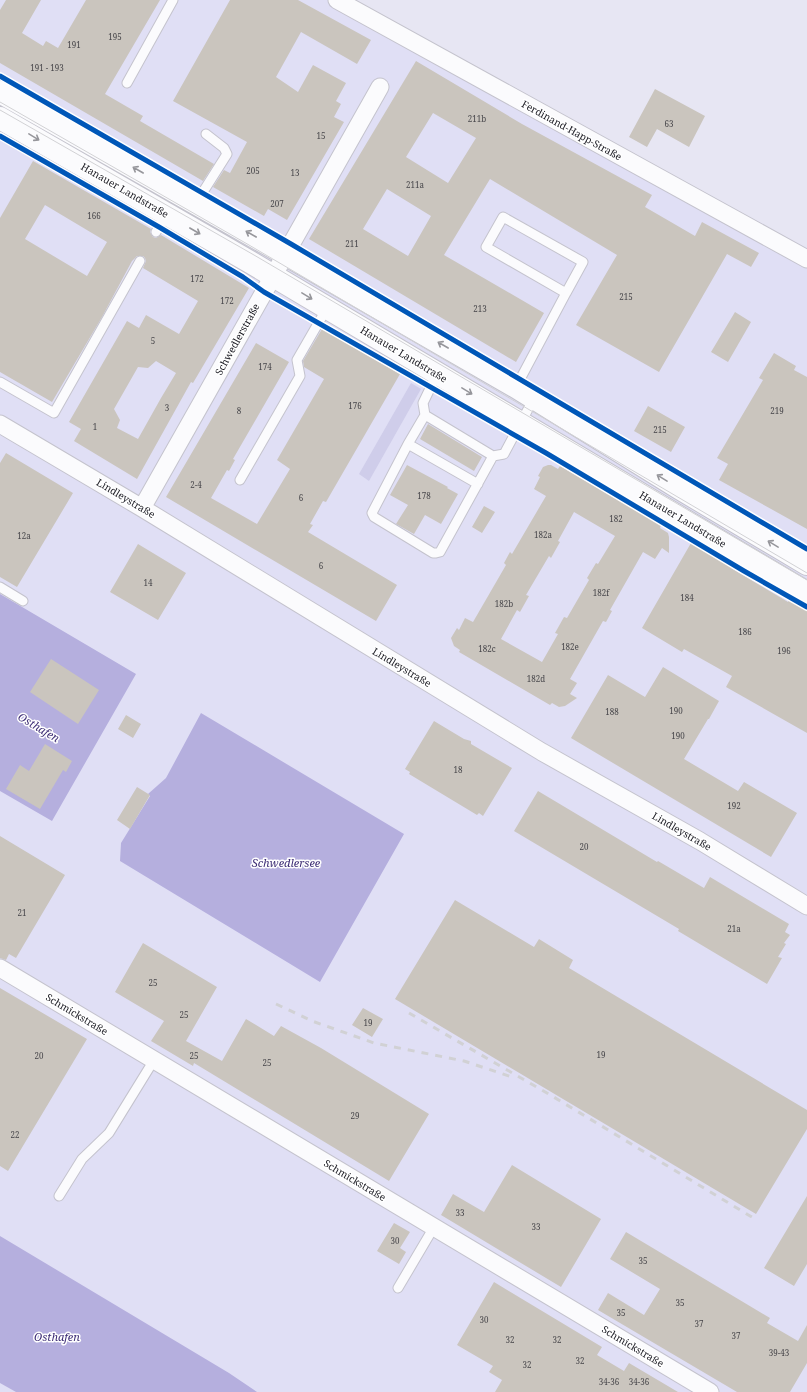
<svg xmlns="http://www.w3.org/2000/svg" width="807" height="1392" viewBox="0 0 807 1392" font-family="'Noto Serif',serif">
	<rect width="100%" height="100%" fill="#e7e6f3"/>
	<path fill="#e0dff5" d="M0 0H349L807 248V1392H0Z"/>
	<path fill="#cfcdea" d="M411 383 421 389 369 481 359 474Z"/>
	<path fill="#b5afde" d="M0 594 136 674 52 821 0 791Z
		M201 713 404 834 320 982 120 861 121 843 150 796 148 794 166 778Z
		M0 1236 229 1373 257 1392H16L0 1383Z"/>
	<path fill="#cac5be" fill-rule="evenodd" d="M6 0H41L22 33 43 46 46 41 58 48 86 0H160L105 94 143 116 140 121 214 164 203 181 0 63V10Z
		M230 0H298L371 40 357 64 301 32 276 77 298 92 313 65 346 83 336 101 341 104 334 117 344 122 287 220 268 209 264 216 213 187 224 170 230 173 247 142 173 101Z
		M416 61 522 124 652 195 645 207 695 236 702 222 759 253 751 267 727 254 659 372 576 325 617 255 490 179 444 255 544 313 516 362 309 239ZM433 113 476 138 448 183 406 157ZM387 189 431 216 408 256 363 229Z
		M655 89 705 116 689 147 657 129 647 147 629 137Z
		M33 161 151 229 150 232 153 237 156 238 161 235 249 288 193 383 191 382 137 479 74 441 81 429 69 422 127 321 139 328 146 315 179 334 198 301 143 268 146 261 145 258 143 256H137L132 261 102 317 52 402 0 372V218ZM45 205 107 242 87 276 25 239ZM156 361 176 373 161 398 138 439 117 428 120 420 114 409 138 367 148 368Z
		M735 312 751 322 728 362 711 352Z
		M322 329 400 374 326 502 323 501 310 524 313 525 308 532 397 585 376 621 166 497 256 343 289 362 233 459 235 460 229 471 227 470 211 498 257 524 290 469 277 460 324 379 304 367 303 361Z
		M774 353 796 366 794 370 807 377V529L719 480 728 464 717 458 763 380 759 378Z
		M648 406 685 427 671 452 634 431Z
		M428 424 482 457 474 471 420 439Z
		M6 453 73 493 17 587 0 577V463Z
		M407 465 448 487 447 488 458 494 441 524 425 515 414 534 396 524 408 505 390 495Z
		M548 465H551L558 469 560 466 661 525 660 528 668 533 669 537V553L662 548 655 559 643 552 610 610 612 611 606 622 603 621 570 679 577 683 570 694 577 698 565 706 559 707 552 703 550 705 459 652 460 650 454 646 451 638 457 628 459 630 465 618 473 622 506 565 504 563 510 552 512 554 546 496 534 489 540 477 538 476 543 467ZM574 512 615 536 598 564 596 563 587 578 589 580 567 618 564 617 555 633 558 634 542 662 501 639 517 610 520 612 529 596 526 595 549 556 551 558 560 542 558 541Z
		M484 506 495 512 482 533 472 527Z
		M691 543 732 566 731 568 788 602 790 599 807 609V733L726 687 732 676 684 649 682 652 642 628Z
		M138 544 186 573 158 620 110 592Z
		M51 659 99 690 78 724 30 692Z
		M663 667 719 701 709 719H708L684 759 738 791 744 782 797 813 771 857 571 738 608 675 645 697Z
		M126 715 141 724 133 738 118 729Z
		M434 721 464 739 471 741V744L512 768 483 816 479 813 477 815 409 774 410 772 405 769Z
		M45 744 72 761 66 772 63 770 40 809 6 789 20 765 29 771Z
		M137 787 150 795 130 829 117 820Z
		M538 791 657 862 658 861 704 888 710 877 789 924 785 932 790 935 784 943 786 944 778 957 782 958 767 984 678 931 679 929 514 831Z
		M0 836 65 875 16 958 9 954 6 960 0 958Z
		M455 900 534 947 539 939 573 960 569 968 807 1110V1129L756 1214 395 999Z
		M143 943 217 987 186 1041 222 1061 246 1019 274 1036 281 1026 321 1048 429 1114 389 1181 194 1063 193 1066 151 1041 164 1021 115 992Z
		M0 988 87 1039 8 1171 0 1166Z
		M363 1008 383 1019 372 1037 352 1025Z
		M512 1165 601 1219 561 1287 441 1215 453 1194 484 1212Z
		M807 1196V1264L794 1286 764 1268Z
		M394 1223 410 1232 400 1248 406 1252 399 1264 377 1251Z
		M626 1232 770 1318 767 1323 798 1341 807 1325V1363L790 1392H737L598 1310 608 1293 644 1315 660 1289 610 1259Z
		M494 1282 602 1347 597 1355 624 1371 629 1363 678 1392H495L502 1380 489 1372 493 1366 457 1345Z"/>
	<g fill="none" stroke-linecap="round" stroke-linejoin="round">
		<g stroke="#c4c3cd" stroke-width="11">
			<path id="service" d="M127 83 173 0
				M196 203 227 154 224 148 206 134
				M156 232 166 214
				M437 374 423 403 425 415 493 456 504 454 534 398
				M0 382 54 413 140 261
				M516 387 566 293 486 247 503 217 583 262 566 293
				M425 415 408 444 372 513 374 517 433 553H436L440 552 493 456
				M408 444 478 484
				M240 480 300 376 297 360 327 308
				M0 587 23 601
				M59 1196 82 1159 109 1133 154 1060
				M398 1288 434 1227"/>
		</g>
		<g stroke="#c4c3cd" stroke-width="19">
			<path id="minor" d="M337 0 807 259
				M0 424 142 508 542 752 700 841 807 906
				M142 508 380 87
				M0 968 710 1392"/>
		</g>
		<g stroke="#c4c3cd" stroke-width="24">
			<path id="primary" d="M0 92 285 254 516 387 679 488 807 564
				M0 118 250 262 807 593"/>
		</g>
		<use href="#service" stroke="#fbfbfd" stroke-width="9"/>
		<use href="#minor" stroke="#fbfbfd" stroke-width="17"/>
		<use href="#primary" stroke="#fbfbfd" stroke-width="22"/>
		<path stroke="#d1d1d4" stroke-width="1" d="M0 102 249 245 807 573
			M0 110 254 255 807 580"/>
		<path stroke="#d1d1d4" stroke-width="3" stroke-dasharray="7 7" stroke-linecap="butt" d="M276 1004 312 1021 374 1043 464 1061 512 1077
			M409 1013 552 1096 755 1219"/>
		<g stroke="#fff" stroke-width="8">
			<path id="cycleway" d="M0 76 291 244 807 549
				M0 136 159 227 243 277 264 292 546 453 744 571 807 607"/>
		</g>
		<use href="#cycleway" stroke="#0057b8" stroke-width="5"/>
	</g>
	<defs><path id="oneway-shaft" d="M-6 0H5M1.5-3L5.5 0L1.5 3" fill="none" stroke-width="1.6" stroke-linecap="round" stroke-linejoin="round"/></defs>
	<g stroke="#96969b">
		<use href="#oneway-shaft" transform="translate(34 137) rotate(31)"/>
		<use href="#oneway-shaft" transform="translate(138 170) rotate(-150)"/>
		<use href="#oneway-shaft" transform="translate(195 231) rotate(30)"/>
		<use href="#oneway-shaft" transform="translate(251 234) rotate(-150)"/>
		<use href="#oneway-shaft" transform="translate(307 296) rotate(31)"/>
		<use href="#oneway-shaft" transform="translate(443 345) rotate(-150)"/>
		<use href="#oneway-shaft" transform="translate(467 391) rotate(31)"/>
		<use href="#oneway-shaft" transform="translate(662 478) rotate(-148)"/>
		<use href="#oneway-shaft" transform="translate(773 544) rotate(-149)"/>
	</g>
	<g text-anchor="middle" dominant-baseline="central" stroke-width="3" stroke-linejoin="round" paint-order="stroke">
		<g font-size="8" fill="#47464a">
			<text x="115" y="36">195</text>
			<text x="74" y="44">191</text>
			<text x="47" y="67">191 - 193</text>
			<text x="477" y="118">211b</text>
			<text x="669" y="123">63</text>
			<text x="321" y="135">15</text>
			<text x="253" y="170">205</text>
			<text x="295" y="172">13</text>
			<text x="415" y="184">211a</text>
			<text x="277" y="203">207</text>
			<text x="94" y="215">166</text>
			<text x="352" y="243">211</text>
			<text x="197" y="278">172</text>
			<text x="626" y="296">215</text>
			<text x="227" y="300">172</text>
			<text x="480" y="308">213</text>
			<text x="153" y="340">5</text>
			<text x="265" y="366">174</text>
			<text x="355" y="405">176</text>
			<text x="167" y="407">3</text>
			<text x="239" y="410">8</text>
			<text x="777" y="410">219</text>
			<text x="95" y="426">1</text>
			<text x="660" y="429">215</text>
			<text x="196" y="484">2-4</text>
			<text x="424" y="495">178</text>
			<text x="301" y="497">6</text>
			<text x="616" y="518">182</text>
			<text x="543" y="534">182a</text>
			<text x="24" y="535">12a</text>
			<text x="321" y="565">6</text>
			<text x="148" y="582">14</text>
			<text x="601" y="592">182f</text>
			<text x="687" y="597">184</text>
			<text x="504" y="603">182b</text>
			<text x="745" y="631">186</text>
			<text x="570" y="646">182e</text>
			<text x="487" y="648">182c</text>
			<text x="784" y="650">196</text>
			<text x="536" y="678">182d</text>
			<text x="676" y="710">190</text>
			<text x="612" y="711">188</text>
			<text x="678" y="735">190</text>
			<text x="458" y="769">18</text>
			<text x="734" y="805">192</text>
			<text x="584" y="846">20</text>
			<text x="22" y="912">21</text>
			<text x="734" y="928">21a</text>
			<text x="153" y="982">25</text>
			<text x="184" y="1014">25</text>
			<text x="368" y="1022">19</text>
			<text x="601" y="1054">19</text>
			<text x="39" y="1055">20</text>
			<text x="194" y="1055">25</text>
			<text x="267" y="1062">25</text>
			<text x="355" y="1115">29</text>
			<text x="15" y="1134">22</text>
			<text x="460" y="1212">33</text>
			<text x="536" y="1226">33</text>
			<text x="395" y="1240">30</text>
			<text x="643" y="1260">35</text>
			<text x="680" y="1302">35</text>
			<text x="621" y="1312">35</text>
			<text x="484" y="1319">30</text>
			<text x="699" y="1323">37</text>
			<text x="736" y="1335">37</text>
			<text x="510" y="1339">32</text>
			<text x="557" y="1339">32</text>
			<text x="779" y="1352">39-43</text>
			<text x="580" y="1360">32</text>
			<text x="527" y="1364">32</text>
			<text x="609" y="1381">34-36</text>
			<text x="639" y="1381">34-36</text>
		</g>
		<g font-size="10" fill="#1b1b23" stroke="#fff">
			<text transform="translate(572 130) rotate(29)">Ferdinand-Happ-Straße</text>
			<text transform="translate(125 190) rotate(30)">Hanauer Landstraße</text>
			<text transform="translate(237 339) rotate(-61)">Schwedlerstraße</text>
			<text transform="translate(404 354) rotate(31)">Hanauer Landstraße</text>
			<text transform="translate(126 498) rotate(31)">Lindleystraße</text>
			<text transform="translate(683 519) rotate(31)">Hanauer Landstraße</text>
			<text transform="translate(402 667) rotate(31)">Lindleystraße</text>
			<text transform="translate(682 831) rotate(30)">Lindleystraße</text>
			<text transform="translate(77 1014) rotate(31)">Schmickstraße</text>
			<text transform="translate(355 1180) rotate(31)">Schmickstraße</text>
			<text transform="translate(633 1346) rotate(31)">Schmickstraße</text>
		</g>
		<g font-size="11" font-style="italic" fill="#3c2c74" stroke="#fff">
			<text transform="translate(39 727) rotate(31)">Osthafen</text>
			<text x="286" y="862">Schwedlersee</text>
			<text x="57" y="1336">Osthafen</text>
		</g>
	</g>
</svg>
